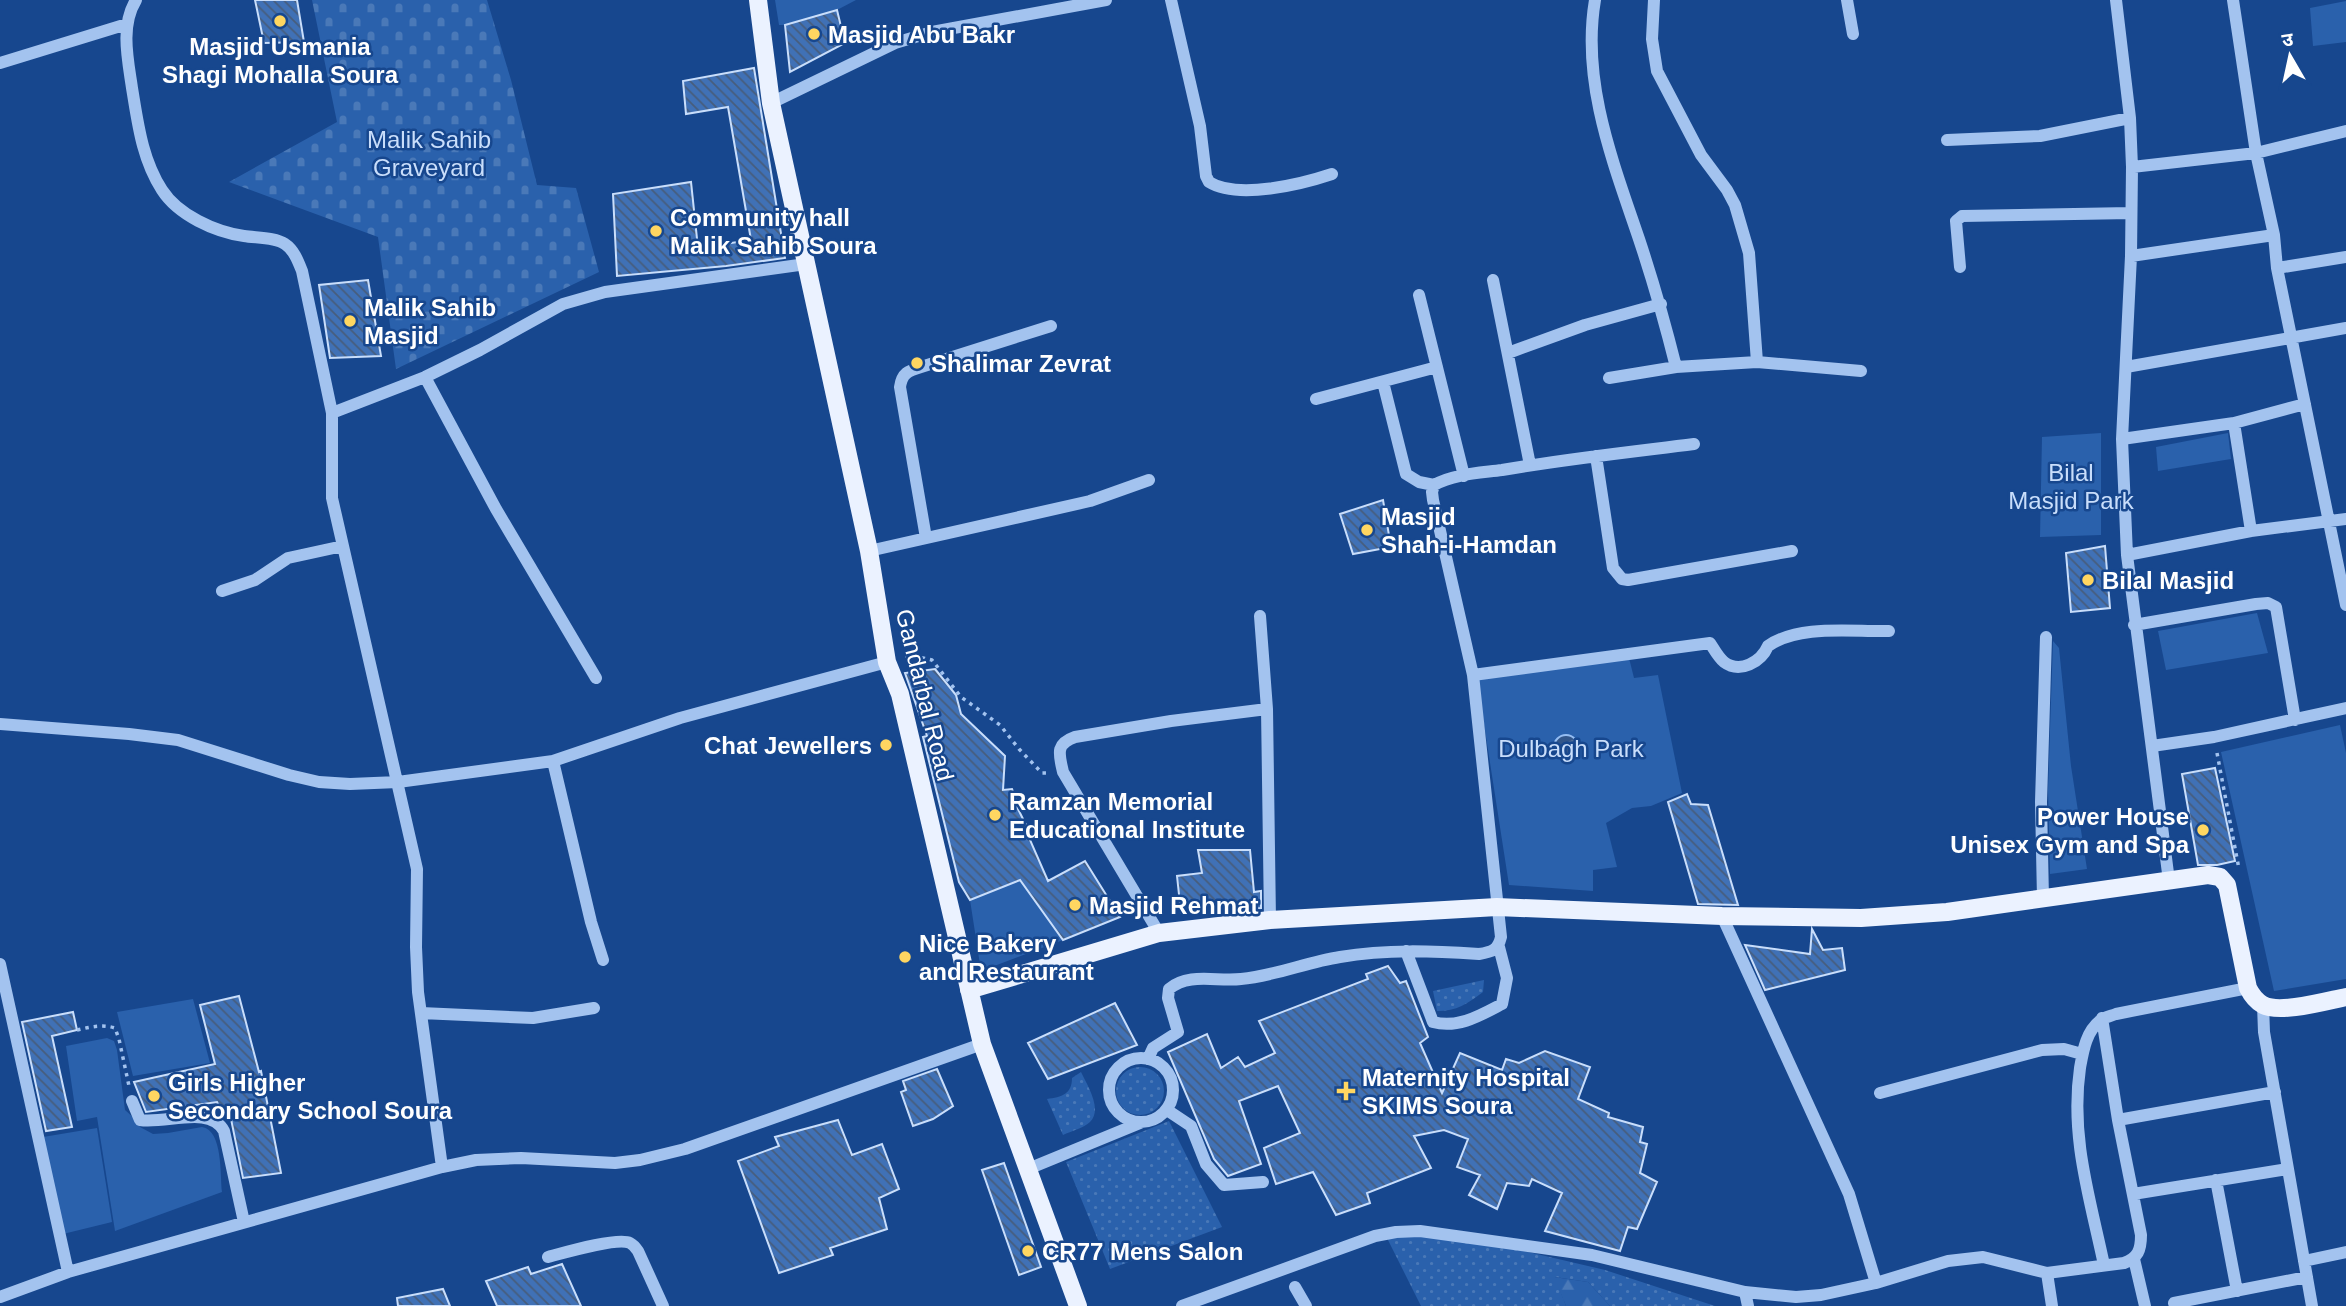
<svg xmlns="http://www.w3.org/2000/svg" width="2346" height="1306" viewBox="0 0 2346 1306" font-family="Helvetica,'Noto Sans Devanagari',sans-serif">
	<defs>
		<pattern id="grass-dots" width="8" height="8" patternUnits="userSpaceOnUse" patternTransform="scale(1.75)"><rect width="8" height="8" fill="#2a61ac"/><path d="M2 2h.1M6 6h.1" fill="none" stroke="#4a79b8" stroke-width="1.8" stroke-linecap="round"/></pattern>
		<pattern id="forest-firs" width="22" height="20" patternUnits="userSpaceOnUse" patternTransform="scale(1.75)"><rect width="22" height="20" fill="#2a61ac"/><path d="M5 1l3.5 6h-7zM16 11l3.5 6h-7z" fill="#4a79b8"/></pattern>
		<pattern id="cemetery-stones" width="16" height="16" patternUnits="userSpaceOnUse" patternTransform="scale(1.75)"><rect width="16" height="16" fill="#2a61ac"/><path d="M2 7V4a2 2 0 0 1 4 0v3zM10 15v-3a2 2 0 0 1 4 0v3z" fill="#4a79b8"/></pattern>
		<pattern id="water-waves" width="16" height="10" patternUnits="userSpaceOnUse" patternTransform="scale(1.75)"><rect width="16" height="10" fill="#32568a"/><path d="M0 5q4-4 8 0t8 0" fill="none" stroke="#516f9c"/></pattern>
		<pattern id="building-back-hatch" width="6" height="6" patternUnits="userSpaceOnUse" patternTransform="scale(1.75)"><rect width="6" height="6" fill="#4071b6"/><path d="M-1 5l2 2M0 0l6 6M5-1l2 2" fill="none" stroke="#475d7c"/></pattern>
	</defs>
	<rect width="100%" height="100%" fill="#17478e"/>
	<path fill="url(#grass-dots)" d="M1484 980 1483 992C1467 1004 1457 1011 1437 1011L1433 991Z
		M1116 1091a24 24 0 1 1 48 0a24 24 0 1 1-48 0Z
		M1081 1072C1087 1085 1103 1109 1090 1122 1084 1128 1071 1131 1063 1135L1047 1099C1062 1097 1072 1094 1072 1078Z
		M1169 1121 1222 1227 1110 1269 1066 1162Z
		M1420 1235 1516 1249 1605 1270 1715 1306H1610L1588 1282 1555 1277 1566 1306H1421L1387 1238Z"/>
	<path fill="url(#forest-firs)" d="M1554 1277 1588 1282 1610 1306H1566Z"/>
	<path fill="url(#cemetery-stones)" d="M312 0H487L511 80 537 185 576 188 599 272 396 369 378 237 229 182 337 122Z"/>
	<path fill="#2a61ac" d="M775 0H856L837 10 785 25H779Z
		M2346 1V42L2313 46 2310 8Z
		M2101 433V535L2040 537 2042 437Z
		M2228 433 2231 459 2158 471 2156 447Z
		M2257 613 2268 653 2166 670 2158 631Z
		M2053 641 2059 648 2071 766 2087 869 2050 874 2048 790Z
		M1629 658 1634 678 1658 675 1682 793 1651 806 1632 808 1606 823 1617 867 1593 870V891L1509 885 1477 679Z
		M2340 725 2346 753V979L2274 991 2221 752Z
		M1020 880 1063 940 981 971 970 900Z
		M193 999 210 1063 133 1076 117 1012Z
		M107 1038 114 1041 117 1050 125 1110 135 1119 140 1127 153 1134 168 1133 202 1127C223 1130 220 1175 222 1192L115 1231 97 1117 77 1121 66 1046Z
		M97 1128 112 1222 63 1234 43 1137Z"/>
	<path fill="url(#water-waves)" stroke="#95bdf2" stroke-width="2" d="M1554 747a12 12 0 1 1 24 0a12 12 0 1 1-24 0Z"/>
	<path fill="url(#building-back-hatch)" stroke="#c9defb" stroke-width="2" d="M255 0H297L304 42 264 43Z
		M837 10 845 43 790 72 785 25Z
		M754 68 785 258 726 266 617 276 613 194 691 182 698 248 751 240 728 107 686 114 683 81Z
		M368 280 381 356 330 358 319 285Z
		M1383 500 1391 547 1353 554 1340 514Z
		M2105 546 2110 608 2071 612 2066 553Z
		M935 669 956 695 961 714 1005 756 1003 790 1012 789 1018 804 1017 807 1031 835 1030 840 1048 881 1085 861 1120 917 1063 940 1020 880 970 900 959 882 923 737 927 736 905 673Z
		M2215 768 2235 861 2217 865H2198L2182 774Z
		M1687 794 1691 804 1708 805 1738 905 1698 904 1668 802Z
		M1198 850H1250L1254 892 1261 891V908L1181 913 1177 876 1202 873Z
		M1812 929 1823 950 1842 948 1845 970 1765 990 1745 945 1810 954Z
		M1388 966 1400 983 1406 981 1428 1037 1420 1043 1442 1093 1460 1053 1502 1070 1506 1059 1519 1063 1545 1051 1590 1067 1578 1099 1609 1113 1608 1117 1643 1127 1640 1142 1647 1144 1640 1173 1657 1182 1637 1229 1628 1227 1620 1251 1545 1231 1562 1193 1532 1179 1529 1186 1507 1183 1497 1209 1469 1195 1480 1175 1457 1167 1468 1139 1444 1130 1414 1136 1431 1168 1367 1193 1370 1203 1336 1215 1313 1172 1276 1184 1264 1148 1300 1133 1278 1086 1239 1101 1261 1164 1228 1176 1214 1159 1168 1052 1207 1034 1221 1068 1238 1057 1245 1067 1275 1053 1259 1021 1368 979 1366 974Z
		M239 996 259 1072 261 1071 281 1173 243 1178 229 1109 221 1110 217 1102 146 1112 134 1082 215 1064 200 1005Z
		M1115 1003 1137 1045 1048 1079 1028 1043Z
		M73 1012 77 1030 52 1036 72 1127 46 1131 22 1022Z
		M937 1069 953 1106 933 1119 913 1126 901 1092 906 1090 903 1081Z
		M838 1120 852 1155 882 1144 899 1189 879 1198 887 1229 830 1248 833 1255 779 1273 738 1161 779 1146 775 1137Z
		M1004 1163 1041 1267 1019 1275 982 1170Z
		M562 1264 581 1306H497L486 1281 528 1267 531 1274Z
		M443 1289 450 1306H398L397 1298Z"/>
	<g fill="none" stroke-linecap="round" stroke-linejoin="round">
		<path stroke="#a3c3ef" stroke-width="3.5" stroke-dasharray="3.5 5" stroke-linecap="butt" d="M905 656 910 655 932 660 961 697 1000 725 1019 749 1042 773H1047
			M2217 753 2239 869
			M77 1030C90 1027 102 1024 115 1028L119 1039 129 1086"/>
		<path stroke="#a3c3ef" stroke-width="12" d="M136 0C120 26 128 60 132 88 138 124 142 159 162 190 178 215 215 232 244 236 256 238 275 237 285 244 294 250 298 261 302 271L332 413V498L417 869 416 947 418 992 442 1167
			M1171 0 1200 126 1206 176 1209 182C1238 200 1302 184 1332 174
			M1595 0C1581 82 1613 162 1639 239 1653 281 1665 323 1676 367
			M1654 0 1652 39 1657 71 1701 155 1727 190 1735 205 1749 253 1757 362
			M1847 0 1853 34
			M2116 0 2130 118 2132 167 2131 256 2122 439 2127 555 2169 881
			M2233 0 2256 153 2274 235 2277 268 2346 605
			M0 63 127 24
			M771 103 895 43 932 32 1106 0
			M1947 140 2040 136 2130 118
			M2132 167 2256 153 2346 131
			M2131 256 2274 235
			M1960 267 1956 221 1962 216 2131 213
			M2277 268 2346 257
			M1493 280 1530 465
			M1419 295 1464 476
			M1508 353 1585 325 1661 304
			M2126 367 2346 328
			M425 377 496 509 596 678
			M1609 378 1676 367 1757 362 1861 371
			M1383 382 1406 474 1419 482 1434 485
			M1316 399 1437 367
			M332 413 425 377 480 350 563 304 605 292 806 264
			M2234 423 2251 531
			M2122 439 2234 423 2305 404
			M1596 456 1613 568 1622 579 1628 580 1792 551
			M926 538 900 387C902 373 908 371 921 367L1051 326
			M869 551 1090 501 1149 480
			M2127 555 2251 531 2346 519
			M222 591 255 580 288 558 343 546
			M1260 616 1267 709 1270 920
			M2134 625 2256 604 2268 603 2276 607 2295 720
			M1473 675 1710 643C1714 649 1718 657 1724 662 1740 674 1761 662 1768 646 1799 624 1852 632 1889 631
			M0 724 129 734 178 740 289 775 319 782 350 784 398 782 553 761 680 718 887 662
			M2152 746 2214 737 2346 708
			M553 761 591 922 603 960
			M2043 899 2041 802 2046 637
			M1722 916 1849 1194 1876 1283
			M1159 933 1063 772C1059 754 1055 744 1075 737L1171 721 1267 709
			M1406 951 1433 1022C1458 1029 1481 1015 1502 1004L1507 978 1499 947
			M0 964 68 1272
			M2263 1005 2264 1032 2312 1306
			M421 1013 533 1018 594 1008
			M1109 1090a32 32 0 1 1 64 0a32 32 0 1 1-64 0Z
			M1148 1059 1153 1048 1178 1032 1168 998 1169 989C1189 972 1217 982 1241 979 1275 976 1307 962 1340 957 1387 949 1433 951 1479 954 1492 952 1498 950 1501 937L1473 675 1433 500 1432 492 1434 485C1453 474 1480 473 1502 470 1565 459 1630 452 1694 444
			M1880 1093 2042 1050 2064 1049 2082 1054
			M132 1101 140 1120C167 1124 210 1105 224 1131L244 1222
			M1167 1110 1191 1126 1206 1164 1224 1185 1263 1182
			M2118 1120 2275 1092
			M1028 1169 1140 1123
			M2216 1180 2237 1291
			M2133 1194 2288 1169
			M548 1257C563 1253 618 1237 630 1243 634 1245 636 1248 638 1251L663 1306
			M2134 1259 2145 1306
			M2304 1261 2346 1252
			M2104 1265C2090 1198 2070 1137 2080 1068 2083 1051 2086 1031 2101 1020 2105 1017 2111 1016 2116 1014L2248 988
			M2047 1273 2052 1306
			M1295 1287 1306 1306
			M1745 1292 1748 1306
			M0 1297 68 1272 442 1167 476 1160 521 1158 615 1163 640 1160 685 1149 982 1044
			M2174 1303 2307 1277
			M1182 1306 1375 1236 1396 1232 1420 1231 1592 1255 1745 1292 1796 1297 1821 1295 1876 1283 1948 1261 1983 1257 2047 1273 2124 1263C2138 1258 2141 1250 2141 1235L2118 1120 2102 1018"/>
		<path stroke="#ebf2ff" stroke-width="18" d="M758 0 771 103 869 551 887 662 900 694 982 1044 1078 1306
			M969 990 1159 933 1270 920 1497 907 1722 916 1861 918 1947 912 2208 875 2220 877 2227 885 2248 988C2251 994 2256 1001 2263 1005 2280 1014 2326 1001 2346 997"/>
	</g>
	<g fill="#ffd661" stroke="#17478e" stroke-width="2.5">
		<circle cx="280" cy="21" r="7"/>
		<circle cx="814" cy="34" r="7"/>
		<circle cx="656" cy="231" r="7"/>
		<circle cx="350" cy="321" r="7"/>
		<circle cx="917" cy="363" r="7"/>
		<circle cx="1367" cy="530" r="7"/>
		<circle cx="2088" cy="580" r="7"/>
		<circle cx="886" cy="745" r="7"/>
		<circle cx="995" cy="815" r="7"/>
		<circle cx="2203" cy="830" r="7"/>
		<circle cx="1075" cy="905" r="7"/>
		<circle cx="905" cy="957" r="7"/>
		<path d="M1342.5 1080.5h7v7h7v7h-7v7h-7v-7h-7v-7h7z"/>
		<circle cx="154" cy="1096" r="7"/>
		<circle cx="1028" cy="1251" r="7"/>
	</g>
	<g text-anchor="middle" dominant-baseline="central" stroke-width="5" stroke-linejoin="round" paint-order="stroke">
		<g font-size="24" font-weight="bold" fill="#fff" stroke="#17478e" text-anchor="start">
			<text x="828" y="34">Masjid Abu Bakr</text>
			<text x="280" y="46" text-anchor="middle">Masjid Usmania<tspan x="280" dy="28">Shagi Mohalla Soura</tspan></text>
			<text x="670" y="217">Community hall<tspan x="670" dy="28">Malik Sahib Soura</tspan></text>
			<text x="364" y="307">Malik Sahib<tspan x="364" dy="28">Masjid</tspan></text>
			<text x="931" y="363">Shalimar Zevrat</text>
			<text x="1381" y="516">Masjid<tspan x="1381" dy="28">Shah-i-Hamdan</tspan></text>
			<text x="2102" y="580">Bilal Masjid</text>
			<text x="872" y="745" text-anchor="end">Chat Jewellers</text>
			<text x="1009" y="801">Ramzan Memorial<tspan x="1009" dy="28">Educational Institute</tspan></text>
			<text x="2189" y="816" text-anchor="end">Power House<tspan x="2189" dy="28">Unisex Gym and Spa</tspan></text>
			<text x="1089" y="905">Masjid Rehmat</text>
			<text x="919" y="943">Nice Bakery<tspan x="919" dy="28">and Restaurant</tspan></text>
			<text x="1362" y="1077">Maternity Hospital<tspan x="1362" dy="28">SKIMS Soura</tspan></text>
			<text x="168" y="1082">Girls Higher<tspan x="168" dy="28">Secondary School Soura</tspan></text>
			<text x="1042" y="1251">CR77 Mens Salon</text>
		</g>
		<g font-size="24" fill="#c9defb" stroke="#17478e">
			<text x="429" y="139">Malik Sahib<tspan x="429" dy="28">Graveyard</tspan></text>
			<text x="2071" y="472">Bilal<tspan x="2071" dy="28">Masjid Park</tspan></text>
			<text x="1571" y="748">Dulbagh Park</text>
		</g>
		<g font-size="24" fill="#fff" stroke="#17478e">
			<text transform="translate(925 695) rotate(76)">Gandarbal Road</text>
		</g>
	</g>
	<g transform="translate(2290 56) rotate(351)" stroke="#17478e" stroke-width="5" paint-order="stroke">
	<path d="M0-5L12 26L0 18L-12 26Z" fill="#ffffff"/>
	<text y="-10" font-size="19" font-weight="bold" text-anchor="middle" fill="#ffffff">उ</text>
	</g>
</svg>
